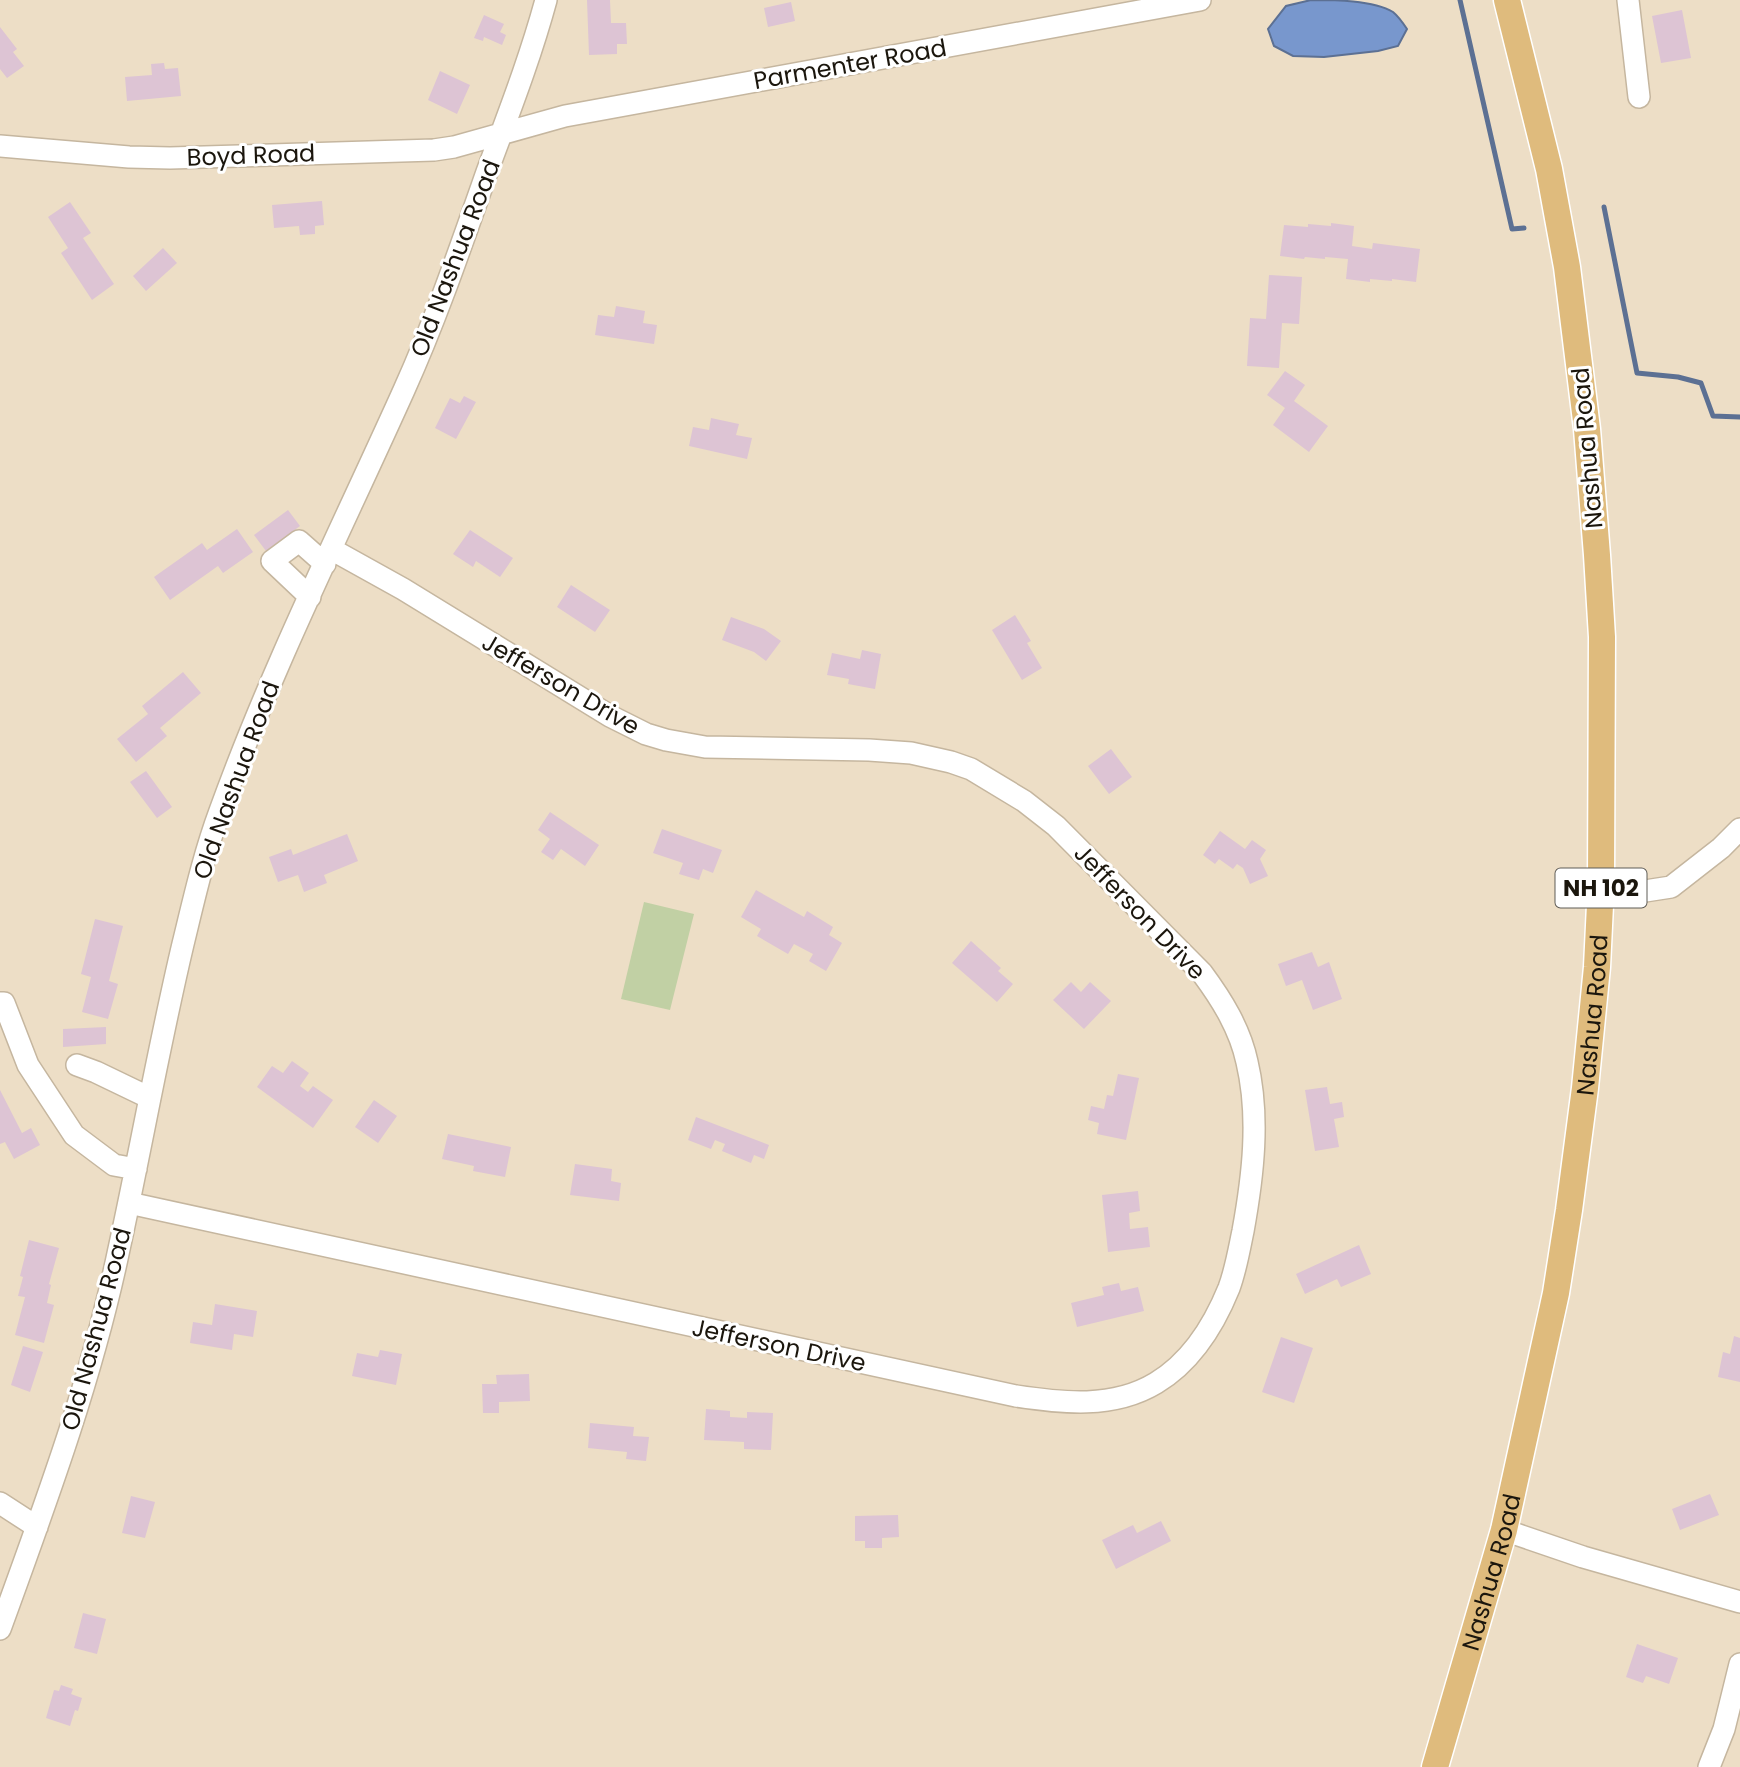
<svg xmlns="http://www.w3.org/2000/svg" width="1740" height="1767" viewBox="0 0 1740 1767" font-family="Poppins,sans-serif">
	<rect width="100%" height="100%" fill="#eddec6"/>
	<path fill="#c1d0a4" d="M644 902 694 914 670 1010 621 999Z"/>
	<path fill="#7897cd" stroke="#5c7093" stroke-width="2" d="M1311 0C1334 0 1373 0 1393 12 1398 16 1403 23 1407 29L1398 46 1378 51 1324 57 1293 56 1274 46 1268 29 1286 6Z"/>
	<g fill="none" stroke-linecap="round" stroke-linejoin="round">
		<path stroke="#5c7093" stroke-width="5" d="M1460 0 1512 229 1524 228
			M1604 207 1637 373 1678 377 1701 383 1713 416 1740 417"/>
	</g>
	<path fill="#ddc4d4" d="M587 0H610L611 23H626L627 44H617V54L589 55Z
		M791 2 795 21 768 27 764 8Z
		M1682 10 1691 58 1661 63 1652 16Z
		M484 15 504 24 500 32 506 35 502 45 484 37 483 41 474 38Z
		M0 27 17 49 13 52 24 66 7 78 0 69Z
		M164 63 165 69 178 68 181 96 127 101 125 77 152 75 151 64Z
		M440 71 470 85 457 114 428 100Z
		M322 201 324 225 315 226V234L300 235 299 226 274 228 272 205Z
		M70 202 91 233 83 238 114 284 92 300 61 253 68 248 48 217Z
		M1331 223 1354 226 1352 246 1372 249 1373 243 1420 249 1416 282 1392 279V281L1370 279V282L1346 279 1348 259 1325 257V259L1305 257 1304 259 1280 256 1284 225 1308 227V224L1331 226Z
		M163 248 177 263 146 291 133 276Z
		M1269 275 1302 277 1299 324 1282 323 1279 368 1247 366 1250 318 1266 319Z
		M616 306 645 311 643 323 657 325 654 344 595 335 598 315 614 317Z
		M1285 371 1305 385 1294 401 1328 426 1309 452 1273 425 1285 408 1267 395Z
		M464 396 476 402 456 439 435 428 450 398 460 403Z
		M711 418 739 424 736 435 752 438 747 459 689 446 693 427 709 430Z
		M288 510 300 526 266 551 254 535Z
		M237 529 253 552 223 573 218 566 170 600 154 577 202 543 207 550Z
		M470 530 513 558 500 577 476 561 473 567 453 554Z
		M571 585 610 610 595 632 557 607Z
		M1015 615 1031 641 1027 643 1042 668 1022 680 992 630Z
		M731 617 764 629 781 641 766 661 754 652 722 640Z
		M862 650 881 654 875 689 848 684 849 679 827 675 832 653 860 659Z
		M183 672 201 693 160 728 167 736 136 762 117 739 148 714 142 706Z
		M1111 749 1132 777 1109 794 1088 766Z
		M146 771 172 807 157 818 130 782Z
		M550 812 599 845 585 866 561 849 553 860 541 852 550 839 538 830Z
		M662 829 722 850 713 873 703 869 699 880 679 874 683 863 653 853Z
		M1220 831 1245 849 1252 840 1266 850 1260 859 1268 876 1250 884 1243 868 1237 864 1233 869 1219 859 1215 864 1203 855Z
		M347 834 358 861 324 875 327 883 304 892 298 875 278 882 269 857 291 849 293 855Z
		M756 890 804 917 807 911 833 927 829 935 842 943 826 971 809 961 813 954 794 944 788 954 757 936 761 929 741 917Z
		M95 919 123 926 109 981 118 984 108 1019 82 1012 91 977 81 974Z
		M971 941 1001 968 998 971 1013 984 997 1002 952 963Z
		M1312 952 1318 967 1329 962 1342 999 1313 1010 1302 980 1286 986 1278 964Z
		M1071 982 1081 992 1090 982 1111 1001 1084 1029 1053 1000Z
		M106 1027V1044L63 1047V1029Z
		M292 1061 309 1073 300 1086 308 1092 313 1086 333 1100 313 1128 257 1087 272 1066 283 1073Z
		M1118 1074 1139 1078 1126 1140 1097 1134 1099 1123 1088 1120 1091 1106 1104 1109 1107 1095 1113 1096Z
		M1327 1087 1330 1104 1342 1102 1344 1117 1334 1119 1339 1147 1315 1151 1305 1090Z
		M0 1090 22 1133 31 1128 40 1145 14 1159 5 1142 0 1144Z
		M374 1100 397 1116 378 1143 355 1127Z
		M696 1117 769 1145 764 1159 754 1155 751 1163 722 1151 725 1144 715 1140 711 1149 688 1140Z
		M448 1134 511 1147 505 1177 473 1171 474 1166 442 1159Z
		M575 1164 612 1169 611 1181 621 1183 619 1201 570 1195Z
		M1138 1191 1140 1211 1129 1213 1130 1229 1148 1227 1150 1247 1108 1252 1102 1195Z
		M29 1240 59 1248 49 1284 51 1285 47 1303 54 1305 44 1343 15 1335 25 1297 18 1296 23 1277 20 1276Z
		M1359 1245 1371 1274 1341 1287 1337 1279 1305 1294 1296 1274Z
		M1119 1283 1121 1291 1138 1287 1144 1311 1077 1327 1071 1303 1104 1295 1102 1287Z
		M215 1304 257 1311 253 1337 234 1334 232 1350 190 1343 193 1322 212 1325Z
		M1734 1336 1740 1338V1382L1718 1377 1723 1352 1730 1354Z
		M1281 1337 1313 1348 1294 1403 1262 1392Z
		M23 1346 43 1352 30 1392 11 1385Z
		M380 1350 402 1354 396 1385 352 1376 357 1353 378 1357Z
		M529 1374 530 1401 499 1402V1413H483L482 1384H497L496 1375Z
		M706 1409 730 1411V1417L747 1418V1412L773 1413 771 1450 744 1449V1442L704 1440Z
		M590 1423 634 1427 633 1436 649 1437 646 1461 626 1459 627 1452 588 1448Z
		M1710 1494 1719 1515 1680 1530 1672 1509Z
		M131 1496 155 1502 145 1538 122 1533Z
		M898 1515 899 1537 882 1538V1548H865V1541H855V1516Z
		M1161 1521 1171 1541 1116 1569 1102 1540 1133 1525 1137 1533Z
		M83 1613 106 1619 97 1654 74 1648Z
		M1637 1644 1678 1658 1669 1684 1646 1676 1643 1683 1626 1677Z
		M61 1685 73 1689 71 1694 82 1698 78 1711 75 1710 70 1726 46 1718 54 1690 59 1691Z"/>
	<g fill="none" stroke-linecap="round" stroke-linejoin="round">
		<g stroke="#c5b69f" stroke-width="24">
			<path id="minor" d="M1628 0 1639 97
				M0 146 129 157 170 158 434 150 454 147 565 116 1200 0
				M310 597 272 561 299 541 325 564
				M1600 898 1671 887 1721 848 1740 829
				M0 1003H4L28 1065 74 1135 114 1165 136 1169
				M77 1065 96 1072 150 1098
				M129 1203 1016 1396C1062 1403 1113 1409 1156 1383 1191 1362 1214 1325 1229 1288 1236 1269 1239 1250 1243 1231 1253 1176 1260 1117 1247 1062 1240 1029 1222 1000 1202 973L1056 826 1024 801 971 769 951 762 911 753 869 750 705 747 666 740 646 734 610 716 403 589 331 549
				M0 1503 37 1527
				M1504 1530 1583 1557 1740 1602
				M0 1629C45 1505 92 1379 119 1249 141 1148 159 1045 183 944 194 899 204 854 220 811 272 667 341 530 404 390 436 319 461 246 487 172 508 115 530 59 546 0
				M1709 1767 1724 1729 1740 1664"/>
		</g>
		<g stroke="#fff" stroke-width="29">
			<g id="major">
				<path id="s1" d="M1435 1767 1504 1530 1556 1293 1569 1210 1585 1088 1597 967 1601 884 1602 637 1597 555 1587 429 1567 267 1549 169 1507 0"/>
			</g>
		</g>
		<use href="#minor" stroke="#fff" stroke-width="21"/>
		<use href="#major" stroke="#dfbb7d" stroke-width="26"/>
	</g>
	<g text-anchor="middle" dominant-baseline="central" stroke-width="6" stroke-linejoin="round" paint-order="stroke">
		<rect fill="#fff" stroke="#5f5c56" stroke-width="2" x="1555.5" y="868.5" width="91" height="39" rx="5"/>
		<g font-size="23" font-weight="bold" fill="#1b160d">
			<text x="1601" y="888">NH 102</text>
		</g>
		<g font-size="24" fill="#1b160d" stroke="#fff">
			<text transform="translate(850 64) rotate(-10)">Parmenter Road</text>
			<text transform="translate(251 155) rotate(-2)">Boyd Road</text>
			<text transform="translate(455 258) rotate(-69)">Old Nashua Road</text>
			<text transform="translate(1587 448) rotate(-95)">Nashua Road</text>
			<text transform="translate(561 684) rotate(30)">Jefferson Drive</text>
			<text transform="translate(236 780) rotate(-70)">Old Nashua Road</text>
			<text transform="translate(1140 912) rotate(46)">Jefferson Drive</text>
			<text stroke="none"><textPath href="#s1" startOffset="770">Nashua Road</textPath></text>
			<text transform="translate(96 1329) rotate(-75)">Old Nashua Road</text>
			<text transform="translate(779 1345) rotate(12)">Jefferson Drive</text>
			<text stroke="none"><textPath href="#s1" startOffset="203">Nashua Road</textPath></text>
		</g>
	</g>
</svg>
